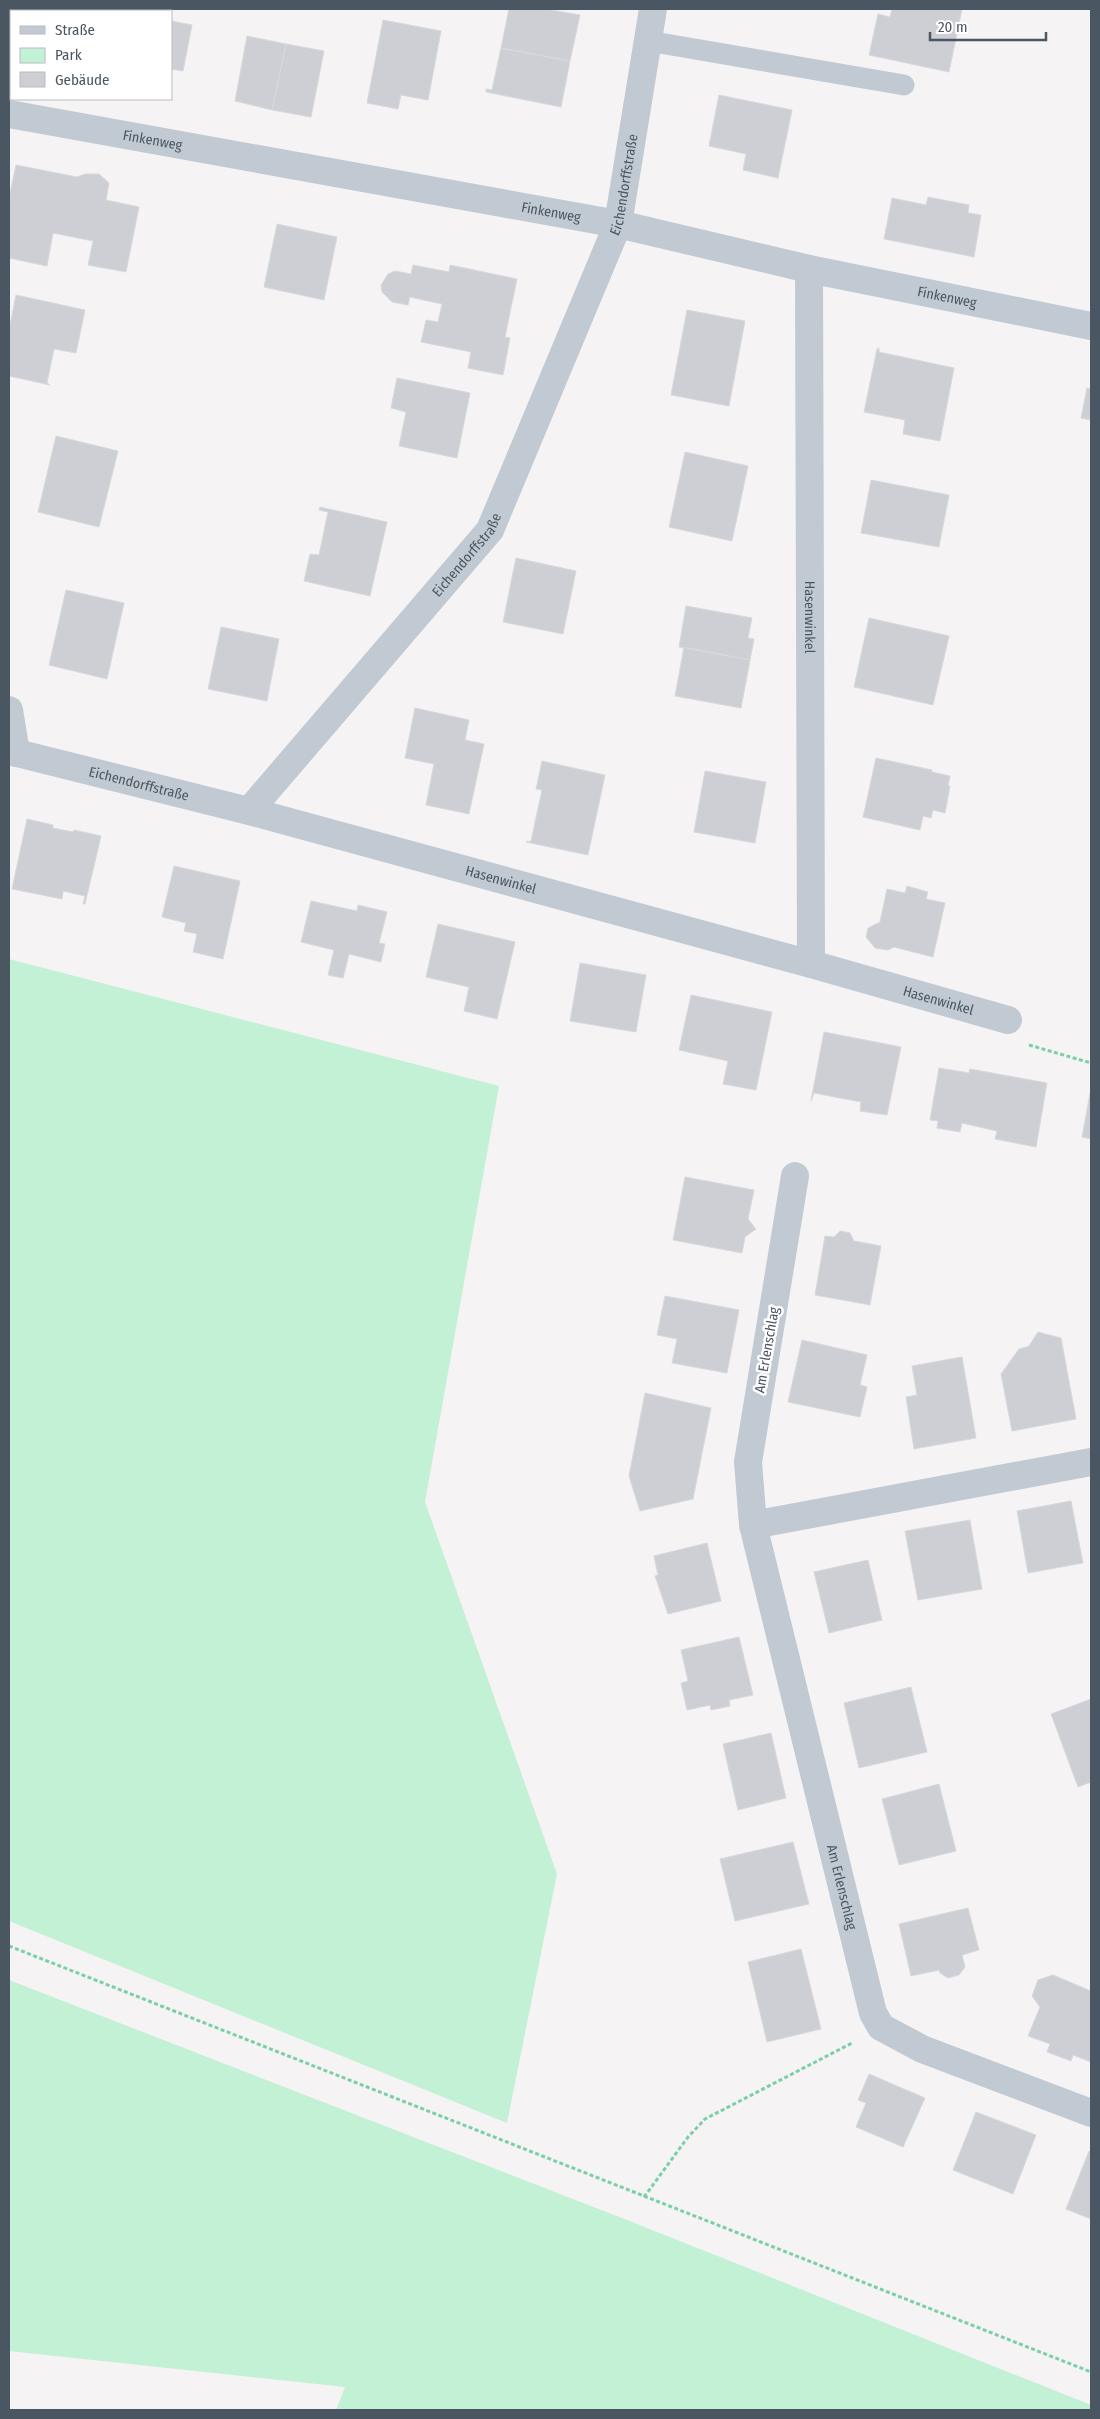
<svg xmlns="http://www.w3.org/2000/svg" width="1100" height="2419" viewBox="0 0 1100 2419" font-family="'Fira Sans Condensed',sans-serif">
	<rect width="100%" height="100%" fill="#f5f3f3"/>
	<path fill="#c3f1d5" d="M9 959 499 1086 425 1502 557 1874 507 2123 9 1921Z
		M9 1980 627 2220 1091 2405V2410H336L345 2387 9 2351Z"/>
	<path fill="#cdcfd5" stroke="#d7d9de" d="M9 9H44V11H11V24H9Z
		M509 9H546L580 15 570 61 501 48Z
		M892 9H962L949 72 869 55 878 14 890 17Z
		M383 20 441 31 428 100 401 95 398 109 367 103Z
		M171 21 192 25 183 71 171 69Z
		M247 36 286 44 272 110 235 101Z
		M286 44 324 51 311 117 272 110Z
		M501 48 570 61 561 107 486 92V89L492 90Z
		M719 95 792 110 778 178 743 170 746 154 709 146Z
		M16 165 77 177 85 174H99L109 183 106 200 139 207 126 272 88 265 93 241 53 233 47 266 9 258V198Z
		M928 197 969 205 968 213 981 215 974 257 884 239 892 198 926 205Z
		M277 224 337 237 324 300 264 287Z
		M413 265 449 272 450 265 517 279 505 337 510 338 503 375 468 368 471 352 421 342 426 320 438 322 442 304 410 297 408 305 392 302 382 292 381 285 388 274 395 271 411 274Z
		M16 295 85 310 76 353 54 349 47 383 50 385 9 376V330Z
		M687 310 745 321 729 406 671 395Z
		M879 348V352L954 368 940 441 903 434 905 420 864 412 877 349Z
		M397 378 470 393 457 458 399 446 406 412 391 408Z
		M1087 388 1091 389V420L1081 418Z
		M56 436 118 451 99 527 38 512Z
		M685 452 748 466 732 541 669 527Z
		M871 480 949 495 939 547 861 533Z
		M320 507 387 522 370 596 304 581 310 554 319 555 328 512 319 510Z
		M516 558 576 571 563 634 503 622Z
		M66 590 124 603 107 679 49 665Z
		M686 606 752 618 748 638 754 639 750 660 679 647Z
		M869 618 949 636 933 705 854 687Z
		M221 627 279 639 267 701 208 689Z
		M684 647 750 660 741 708 675 696Z
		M415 708 469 720 465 740 484 744 469 814 426 805 434 764 405 758Z
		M876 758 932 770V772L950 776 948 786H950L945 813 933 810 931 818 923 816 920 830 863 817Z
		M542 761 605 775 588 855 526 842 531 841 542 790 536 789Z
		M705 771 766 782 755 843 694 832Z
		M27 819 53 825V828L73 832 74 830 101 836 85 904H83L85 896 63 891 62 899 12 889Z
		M174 866 240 881 223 959 193 952 197 934 184 931 186 923 162 917Z
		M907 886 928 892 926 899 945 903 933 957 894 947 888 950 875 948 866 937 868 928 880 922 887 889 905 893Z
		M311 901 357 911 358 905 387 912 379 943 385 944 381 962 349 954 343 978 328 975 334 950 301 942Z
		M438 924 515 942 497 1019 464 1011 469 987 426 977Z
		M580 963 646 975 636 1032 570 1021Z
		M691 995 772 1012 756 1090 723 1084 728 1061 679 1050Z
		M824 1032 901 1047 887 1115 860 1111 861 1102 814 1093 811 1101Z
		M939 1068 969 1073 970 1069 1047 1083 1036 1147 995 1139 997 1131 962 1123 960 1132 937 1128 938 1121 930 1120Z
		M1090 1093 1091 1094V1139L1082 1137Z
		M685 1177 754 1190 748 1219 756 1229 745 1237 742 1253 673 1240Z
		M840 1231 850 1233 854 1241 881 1246 870 1305 815 1295 825 1236 834 1237Z
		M665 1296 739 1310 727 1373 672 1363 677 1339 657 1335Z
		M1038 1332 1061 1338 1076 1419 1012 1431 1001 1374 1019 1349 1029 1346Z
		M802 1340 867 1355 860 1385 867 1387 860 1417 788 1402Z
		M962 1357 976 1438 914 1449 906 1397 917 1395 912 1366Z
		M645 1393 711 1408 693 1499 640 1511 629 1476Z
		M1071 1501 1083 1563 1028 1573 1017 1511Z
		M970 1520 982 1589 918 1600 905 1531Z
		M707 1543 721 1601 668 1614 655 1576 658 1575 654 1556Z
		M868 1560 882 1620 829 1633 814 1572Z
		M739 1637 753 1695 729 1700 730 1706 711 1710 710 1705 687 1710 681 1683 688 1681 681 1650Z
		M911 1687 927 1752 859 1768 844 1703Z
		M1091 1699V1782L1078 1787 1051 1714Z
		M771 1733 786 1798 738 1810 723 1744Z
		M939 1784 956 1851 899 1865 882 1799Z
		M793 1842 809 1904 735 1921 720 1859Z
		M968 1908 979 1950 962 1955 965 1967 959 1975 948 1978 940 1973 939 1970 911 1976 899 1924Z
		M801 1949 821 2029 767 2042 748 1962Z
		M1053 1975 1091 1991V2062L1073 2055 1071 2061 1047 2052 1050 2044 1028 2036 1040 2007 1032 1996 1038 1980Z
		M869 2074 925 2098 903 2147 856 2127 866 2103 858 2100Z
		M976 2112 1036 2135 1013 2194 953 2170Z
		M1089 2151 1091 2152V2219L1066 2209Z"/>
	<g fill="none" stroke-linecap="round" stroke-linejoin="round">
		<path stroke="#7ad0a6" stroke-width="3" stroke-dasharray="4 2.5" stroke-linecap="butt" d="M1029 1045 1091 1063
			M9 1946 1091 2372
			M644 2197 688 2137 705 2119 852 2043"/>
		<path stroke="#c1cad2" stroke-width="21" d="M648 41 904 85"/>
		<g stroke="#c1cad2" stroke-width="28">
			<path id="s1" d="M9 114 618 224 809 269 1091 326"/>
			<path id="s2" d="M809 269 811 964"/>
			<path d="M9 710 16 753"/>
			<path id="s3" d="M9 751 249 811 490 530 618 224 653 9"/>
			<path id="s4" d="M249 811 811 964 1008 1020"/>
			<path id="s5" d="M795 1176 748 1462 753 1525 873 2013 881 2027 922 2049 1091 2113"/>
			<path d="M753 1525 1091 1462"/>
		</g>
	</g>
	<g text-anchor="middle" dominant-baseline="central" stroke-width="5" stroke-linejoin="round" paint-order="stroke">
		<g font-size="14" fill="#4a5661" stroke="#fff">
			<text stroke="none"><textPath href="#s1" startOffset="146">Finkenweg</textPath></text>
			<text stroke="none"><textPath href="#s3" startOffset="989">Eichendorffstraße</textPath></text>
			<text stroke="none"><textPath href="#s1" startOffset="551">Finkenweg</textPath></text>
			<text stroke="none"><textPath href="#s1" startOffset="956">Finkenweg</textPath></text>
			<text stroke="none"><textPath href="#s3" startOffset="584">Eichendorffstraße</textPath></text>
			<text stroke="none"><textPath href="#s2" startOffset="348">Hasenwinkel</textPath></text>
			<text stroke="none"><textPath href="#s3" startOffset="134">Eichendorffstraße</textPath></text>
			<text stroke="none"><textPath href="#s4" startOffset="261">Hasenwinkel</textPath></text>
			<text stroke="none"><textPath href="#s4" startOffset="715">Hasenwinkel</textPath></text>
			<text transform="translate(767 1350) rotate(-80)">Am Erlenschlag</text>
			<text stroke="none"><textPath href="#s5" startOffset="726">Am Erlenschlag</textPath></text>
		</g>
	</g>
	<rect width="1100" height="2419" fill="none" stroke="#4a5661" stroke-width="20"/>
	<rect x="10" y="10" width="162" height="90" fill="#ffffff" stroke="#b7bbc0"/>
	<rect x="20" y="26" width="25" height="8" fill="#c1cad2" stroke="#b7bbc0"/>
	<text x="55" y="35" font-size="15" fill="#4a5661">Straße</text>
	<rect x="20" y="48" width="25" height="15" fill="#c3f1d5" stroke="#b7bbc0"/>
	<text x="55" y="60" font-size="15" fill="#4a5661">Park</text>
	<rect x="20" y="72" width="25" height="15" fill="#cdcfd5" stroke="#b7bbc0"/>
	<text x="55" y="85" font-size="15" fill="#4a5661">Gebäude</text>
	<path d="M930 32v8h116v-8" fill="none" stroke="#4a5661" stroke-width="2.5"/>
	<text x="938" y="32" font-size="15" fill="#4a5661" stroke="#ffffff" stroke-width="4" paint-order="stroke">20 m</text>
</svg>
